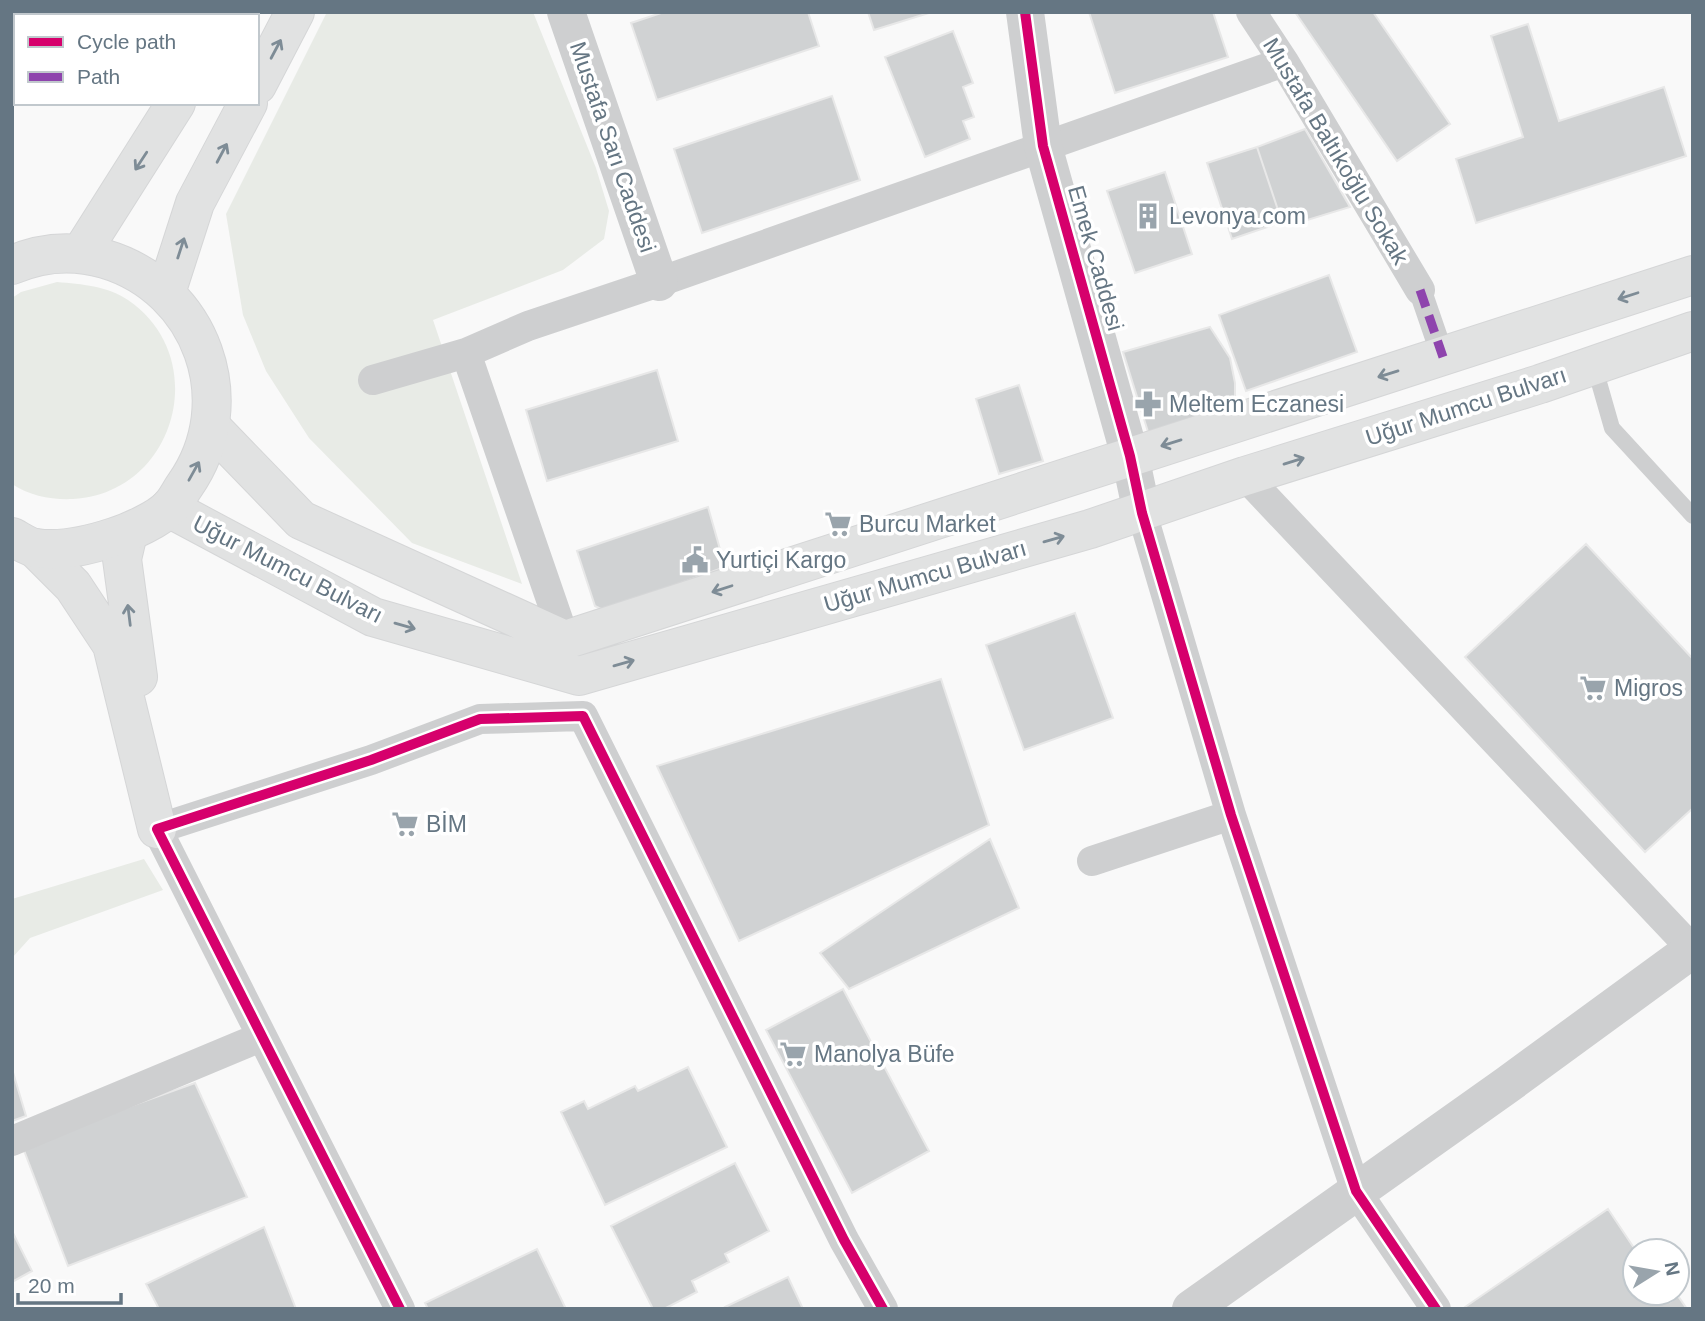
<svg xmlns="http://www.w3.org/2000/svg" width="1705" height="1321" viewBox="0 0 1705 1321" font-family="Arial,sans-serif">
	<rect width="100%" height="100%" fill="#f9f9f9"/>
	<path fill="#e8ebe6" d="M327 12H533L596 168 609 211 604 239 563 270 433 320 522 584 412 543 309 438 266 371 243 315 226 214Z
		M57 282C82 284 107 286 128 300 213 358 176 493 73 499 52 500 30 496 12 484V298L21 292Z
		M144 859 163 890 30 938 12 958V899Z"/>
	<path fill="#d0d2d3" stroke="#e8e8e8" stroke-width="2" d="M664 12H808L819 46 657 100 631 23Z
		M868 12H932L874 30Z
		M1089 12H1213L1228 57 1115 93Z
		M1295 12H1373L1450 124 1397 161Z
		M1528 24 1559 121 1664 87 1686 156 1476 223 1456 159 1523 137 1491 36Z
		M953 31 973 83 963 87 974 117 963 121 970 139 925 157 885 57Z
		M832 96 860 180 702 233 674 149Z
		M1305 129 1350 207 1291 225 1282 222 1257 147Z
		M1257 147 1282 222 1232 239 1207 163Z
		M1165 172 1192 254 1135 273 1107 191Z
		M1329 275 1357 352 1246 391 1219 315Z
		M1210 327 1230 358 1235 383V407L1149 435 1123 352Z
		M657 370 678 441 547 481 526 410Z
		M1019 385 1043 461 999 474 976 399Z
		M708 507 725 567 605 611 595 606 577 551Z
		M1586 544 1693 659V808L1645 852 1465 657Z
		M1075 613 1113 718 1024 750 986 645Z
		M941 679 989 825 739 941 657 766Z
		M990 839 1019 908 849 989 820 953Z
		M843 989 929 1151 852 1193 766 1030Z
		M688 1067 727 1147 605 1205 561 1112 584 1101 588 1109 635 1086 638 1091Z
		M12 1069 26 1116 12 1121Z
		M195 1083 247 1197 68 1266 22 1145Z
		M735 1163 769 1231 725 1254 729 1262 692 1281 697 1292 664 1309H653L611 1226Z
		M1608 1209 1636 1251 1635 1293H1664L1670 1302 1678 1296 1687 1309H1466L1465 1307Z
		M264 1227 296 1309H159L146 1284Z
		M12 1231 32 1271 12 1282Z
		M537 1249 566 1309H428L425 1303Z
		M788 1277 803 1309H726L725 1307Z"/>
	<g fill="none" stroke-linecap="round" stroke-linejoin="round">
		<g stroke="#d5d6d7" stroke-width="40">
			<path id="secondary" d="M211 427 301 520 565 640 1693 275
				M169 508 373 617 579 676 1090 529 1245 476 1540 384 1693 331
				M128 533 122 559 138 677
				M35 548 73 586 112 645 157 829"/>
		</g>
		<g stroke="#d5d6d7" stroke-width="40">
			<path id="primary" d="M224 16 226 12
				M257 85 295 12
				M81 253 176 103
				M12 265C42 252 74 250 105 259 202 288 243 402 185 485 180 492 176 501 170 507 159 519 130 532 114 537 90 545 63 552 36 548 28 547 20 541 12 537
				M166 293 195 203 248 103"/>
		</g>
		<path stroke="#cecfd0" stroke-width="16" d="M1594 365 1612 428 1693 516"/>
		<path stroke="#cecfd0" stroke-width="23" d="M1420 290 1443 357"/>
		<path stroke="#cecfd0" stroke-width="30" d="M1251 12 1284 62 1420 290
			M466 353 565 640
			M373 380 466 353 528 326 659 282 1284 62
			M1245 476 1692 949
			M1142 513 1231 815 1356 1191 1436 1309
			M1092 861 1231 815
			M12 1141 261 1037
			M400 1309 157 829 371 760 480 719 583 716 844 1240 883 1309"/>
		<path stroke="#cecfd0" stroke-width="38" d="M566 12 659 282
			M1025 12 1043 146 1130 456 1142 513
			M1191 1309 1507 1085 1693 949"/>
		<use href="#secondary" stroke="#e1e2e2" stroke-width="38"/>
		<use href="#primary" stroke="#e1e2e2" stroke-width="38"/>
		<path stroke="#8e44ad" stroke-width="9" stroke-dasharray="18 9" stroke-linecap="butt" d="M1420 290 1443 357"/>
		<g stroke="#fff" stroke-width="15">
			<path id="cycleway" d="M1025 12 1043 146 1130 456 1142 513 1231 815 1356 1191 1436 1309
				M400 1309 157 829 371 760 480 719 583 716 844 1240 883 1309"/>
		</g>
		<use href="#cycleway" stroke="#d6006c" stroke-width="10"/>
	</g>
	<defs><path id="oneway-shaft" d="M-6 0H5M1.5-3L5.5 0L1.5 3" fill="none" stroke-width="1.6" stroke-linecap="round" stroke-linejoin="round" transform="scale(1.75)"/></defs>
	<g stroke="#7e8c96">
		<use href="#oneway-shaft" transform="translate(276 49) rotate(-62)"/>
		<use href="#oneway-shaft" transform="translate(222 153) rotate(-62)"/>
		<use href="#oneway-shaft" transform="translate(141 161) rotate(123)"/>
		<use href="#oneway-shaft" transform="translate(181 248) rotate(-72)"/>
		<use href="#oneway-shaft" transform="translate(1628 296) rotate(162)"/>
		<use href="#oneway-shaft" transform="translate(1388 374) rotate(163)"/>
		<use href="#oneway-shaft" transform="translate(1171 443) rotate(163)"/>
		<use href="#oneway-shaft" transform="translate(1294 461) rotate(-17)"/>
		<use href="#oneway-shaft" transform="translate(194 471) rotate(-61)"/>
		<use href="#oneway-shaft" transform="translate(1054 539) rotate(-16)"/>
		<use href="#oneway-shaft" transform="translate(722 589) rotate(162)"/>
		<use href="#oneway-shaft" transform="translate(129 615) rotate(-97)"/>
		<use href="#oneway-shaft" transform="translate(405 626) rotate(16)"/>
		<use href="#oneway-shaft" transform="translate(624 663) rotate(-16)"/>
	</g>
	<defs>
		<g id="building-bare" transform="scale(2.1)"><path d="M-4-6H4V6H1V3H-1V6H-4ZM-2.5-4.3h1.7v1.8h-1.7ZM.8-4.3h1.7v1.8H.8ZM-2.5-1h1.7V.8h-1.7ZM.8-1h1.7V.8H.8Z" fill="#99a4ac" stroke="#fff" stroke-width="2.5" paint-order="stroke"/></g>
		<g id="pharmacy-bare" transform="scale(2.1)"><path d="M-2-6h4v4h4v4h-4v4h-4v-4h-4v-4h4Z" fill="#99a4ac" stroke="#fff" stroke-width="2.5" paint-order="stroke"/></g>
		<g id="supermarket-bare" transform="scale(2.1)"><path d="M-6-5.5h2.5l.6 2H6L4.5 2H-2.5L-4.4-4H-6ZM-1.5 3.2a1.3 1.3 0 1 0 .1 0ZM3 3.2a1.3 1.3 0 1 0 .1 0Z" fill="#99a4ac" stroke="#fff" stroke-width="2.5" paint-order="stroke"/></g>
		<g id="civic-bare" transform="scale(2.1)"><path d="M-.6-6.5H3V-4.5H.6V-3L4-1V1h2V6H-6V1h2V-1L-.6-3ZM-1.2 2.5V6h2.4V2.5Z" fill="#99a4ac" stroke="#fff" stroke-width="2.5" paint-order="stroke"/></g>
	</defs>
	<g fill-rule="evenodd">
		<use href="#building-bare" x="1148" y="216"/>
		<use href="#pharmacy-bare" x="1148" y="404"/>
		<use href="#supermarket-bare" x="838" y="524"/>
		<use href="#civic-bare" x="695" y="560"/>
		<use href="#supermarket-bare" x="1593" y="688"/>
		<use href="#supermarket-bare" x="405" y="824"/>
		<use href="#supermarket-bare" x="793" y="1054"/>
	</g>
	<g text-anchor="middle" dominant-baseline="central" stroke-width="7" stroke-linejoin="round" paint-order="stroke">
		<g font-size="23" fill="#657683" stroke="#fff">
			<text transform="translate(613 147) rotate(71)">Mustafa Sarı Caddesi</text>
			<text transform="translate(1336 151) rotate(59)">Mustafa Baltıkoğlu Sokak</text>
			<text transform="translate(1096 258) rotate(74)">Emek Caddesi</text>
			<text transform="translate(1466 406) rotate(-18)">Uğur Mumcu Bulvarı</text>
			<text transform="translate(288 569) rotate(27)">Uğur Mumcu Bulvarı</text>
			<text transform="translate(925 576) rotate(-16)">Uğur Mumcu Bulvarı</text>
		</g>
		<g font-size="23" fill="#657683" stroke="#fff" text-anchor="start">
			<text x="1169" y="216">Levonya.com</text>
			<text x="1169" y="404">Meltem Eczanesi</text>
			<text x="859" y="524">Burcu Market</text>
			<text x="716" y="560">Yurtiçi Kargo</text>
			<text x="1614" y="688">Migros</text>
			<text x="426" y="824">BİM</text>
			<text x="814" y="1054">Manolya Büfe</text>
		</g>
	</g>
	<rect width="1705" height="1321" fill="none" stroke="#657683" stroke-width="28"/>
	<rect x="14" y="14" width="245" height="91" fill="#ffffff" stroke="#c1c8cd" stroke-width="2"/>
	<rect x="28" y="37" width="35" height="10" fill="#d6006c" stroke="#c1c8cd" stroke-width="2"/>
	<text x="77" y="49" font-size="21" fill="#657683">Cycle path</text>
	<rect x="28" y="72" width="35" height="10" fill="#8e44ad" stroke="#c1c8cd" stroke-width="2"/>
	<text x="77" y="84" font-size="21" fill="#657683">Path</text>
	<g transform="translate(1656 1272) rotate(79)"><circle r="33" fill="#ffffff" stroke="#c1c8cd" stroke-width="2"/>
	<path d="M0-5L12 26L0 18L-12 26Z" fill="#99a4ac"/>
	<text y="-10" font-size="19" font-weight="bold" text-anchor="middle" fill="#657683">N</text>
	</g>
	<path d="M18 1293v10h103v-10" fill="none" stroke="#657683" stroke-width="3.5"/>
	<text x="28" y="1293" font-size="21" fill="#657683" stroke="#ffffff" stroke-width="5" paint-order="stroke">20 m</text>
</svg>
